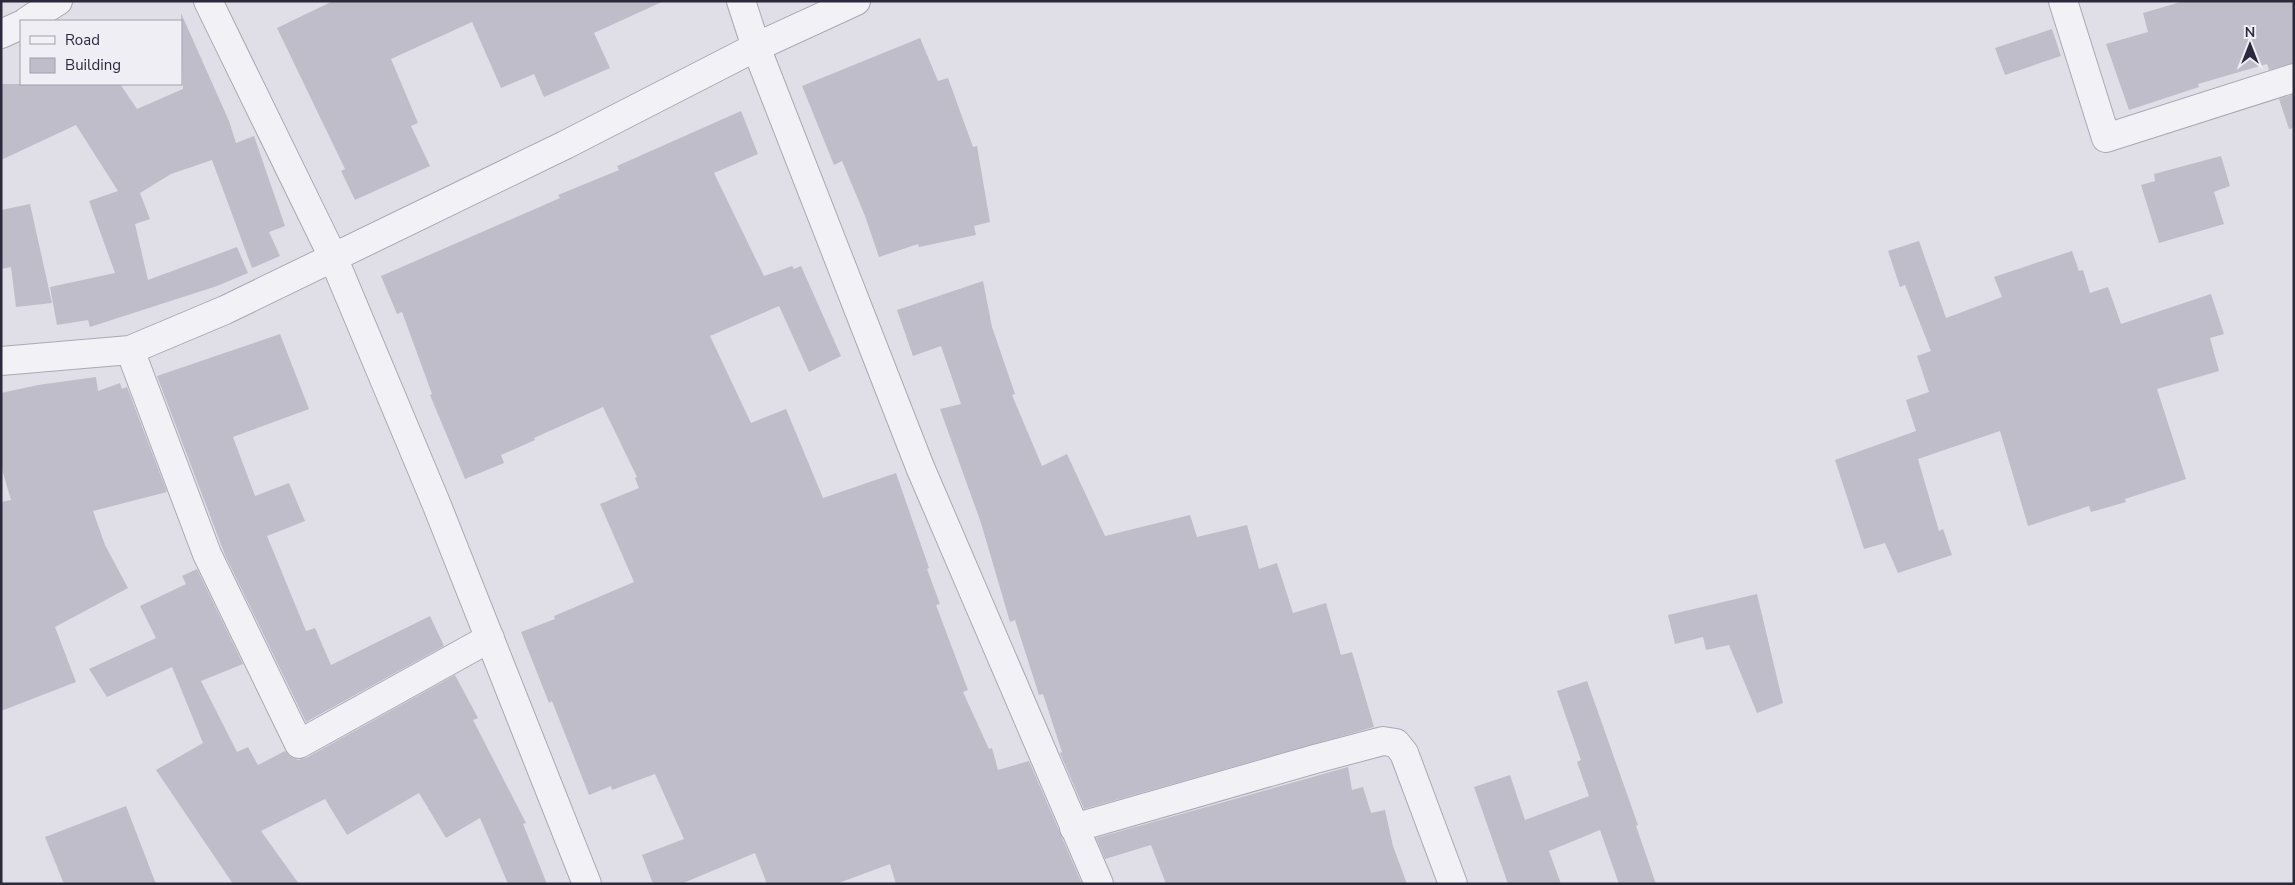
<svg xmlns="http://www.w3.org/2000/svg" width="2295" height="885" viewBox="0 0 2295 885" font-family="'Nunito Sans',sans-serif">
	<rect width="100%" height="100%" fill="#e0dfe7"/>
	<path fill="#bfbdc9" d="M333 1H664L594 33 610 68 544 97 534 74 501 88 472 22 391 59 418 123 411 126 430 166 355 200 341 171 345 169 277 28Z
		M2184 1H2294V63L2269 70 2267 64 2198 84 2199 87 2129 110 2106 44 2148 32 2143 13Z
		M181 13 229 121 236 143 254 136 285 226 269 232 280 256 252 268 212 160 171 174 140 193 150 219 135 224 148 280 237 247 248 273 217 286 90 327 88 320 57 325 50 287 115 273 89 201 118 191 76 125 1 160V84H120L137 109 183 89Z
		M2052 29 2061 56 2005 75 1995 48Z
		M920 38 938 81 948 78 973 147 977 146 990 222 974 226 976 235 919 247 918 244 879 257 865 216 842 161 834 165 802 86Z
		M2294 94V128L2289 129 2279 99Z
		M741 111 758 154 714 173 764 276 792 266 794 269 801 266 841 356 809 372 779 306 710 336 751 423 786 409 823 498 896 473 929 568 927 569 940 604 936 605 968 690 963 692 989 749 992 748 998 770 1029 761 1082 884H896L890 864 836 884H767L755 853 681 884H653L642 855 684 839 655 774 612 790 611 786 589 795 552 701 549 703 521 632 555 619 554 616 634 582 600 504 639 488 635 478 637 477 603 407 534 438 535 440 501 455 504 463 465 479 430 395 432 394 402 312 397 314 381 276 560 198 558 195 619 170 617 166Z
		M2221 156 2230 186 2214 192 2224 224 2159 243 2141 185 2155 181 2154 174Z
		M30 204 52 303 16 307 11 267 1 269V210Z
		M1919 241 1946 318 2002 297 1994 277 2072 251 2079 271 2083 270 2090 293 2108 287 2121 324 2211 294 2224 334 2210 338 2219 371 2157 389 2186 479 2125 499 2126 502 2091 512 2089 506 2028 526 2000 431 1918 459 1939 531 1943 529 1952 555 1898 573 1885 543 1864 549 1835 460 1916 431 1906 400 1929 392 1917 356 1931 351 1905 285 1900 287 1888 251Z
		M983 281 992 327 1015 394 1012 395 1042 466 1067 454 1105 536 1190 515 1197 537 1247 525 1259 569 1277 563 1293 613 1326 603 1341 655 1352 652 1374 727 1084 809 1060 753 1062 752 1043 694 1039 695 1015 620 1010 622 981 523 940 409 961 404 941 346 913 356 897 310Z
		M280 334 309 409 233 437 255 496 289 483 305 521 267 536 306 631 315 628 331 665 430 616 444 646 306 722 225 555 157 376Z
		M96 377 98 391 120 383 122 389 127 387 167 492 93 511 105 545 128 588 55 627 76 682 1 711V502L11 500 1 466V393L38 385Z
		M197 569 243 664 201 681 237 752 248 747 258 765 285 751 291 757 298 760 306 758 455 675 478 718 473 720 526 823 523 824 547 884H508L480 818 446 838 419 793 347 835 325 799 261 831 299 884H233L156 770 203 743 172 667 107 697 89 669 156 638 140 606 186 584 182 576Z
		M1757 594 1783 703 1757 713 1729 645 1706 650 1703 637 1675 644 1668 615Z
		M1587 681 1638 825 1636 826 1656 884H1619L1600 830 1549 851 1561 884H1508L1474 787 1510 775 1525 820 1589 796 1577 762 1581 760 1557 691Z
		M1348 767 1352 790 1363 787 1371 813 1385 810 1393 846 1407 884H1166L1151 845 1105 859 1096 838Z
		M126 806 156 884H64L45 837Z"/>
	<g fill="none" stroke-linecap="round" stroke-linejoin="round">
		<g stroke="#aaa8b4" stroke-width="30">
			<path id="minor" d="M208 1 333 257 436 503 587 884
				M741 1 756 47 920 467 1099 884
				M2063 1 2106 138 2294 78
				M27 21 58 1
				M1 34 21 25
				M130 350 207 554 299 744 490 638
				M1 361 130 350 225 310 565 145 756 47 856 1
				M1074 828 1315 759 1383 741 1396 743 1404 753 1453 884"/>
		</g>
		<use href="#minor" stroke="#f2f1f6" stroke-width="28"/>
	</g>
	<rect width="2295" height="885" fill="none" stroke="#2c293d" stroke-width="5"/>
	<rect x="20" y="20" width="162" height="65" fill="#efeef5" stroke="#a19fab"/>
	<rect x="30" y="36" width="25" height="8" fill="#f2f1f6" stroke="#a19fab"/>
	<text x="65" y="45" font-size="15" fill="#2c293d">Road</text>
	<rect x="30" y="58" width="25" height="15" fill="#bfbdc9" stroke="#a19fab"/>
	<text x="65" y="70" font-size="15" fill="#2c293d">Building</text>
	<g transform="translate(2250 45)" stroke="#efeef5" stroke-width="4" paint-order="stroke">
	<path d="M0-4L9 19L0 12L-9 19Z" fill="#2c293d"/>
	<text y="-8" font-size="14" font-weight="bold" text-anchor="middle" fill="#2c293d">N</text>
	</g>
</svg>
